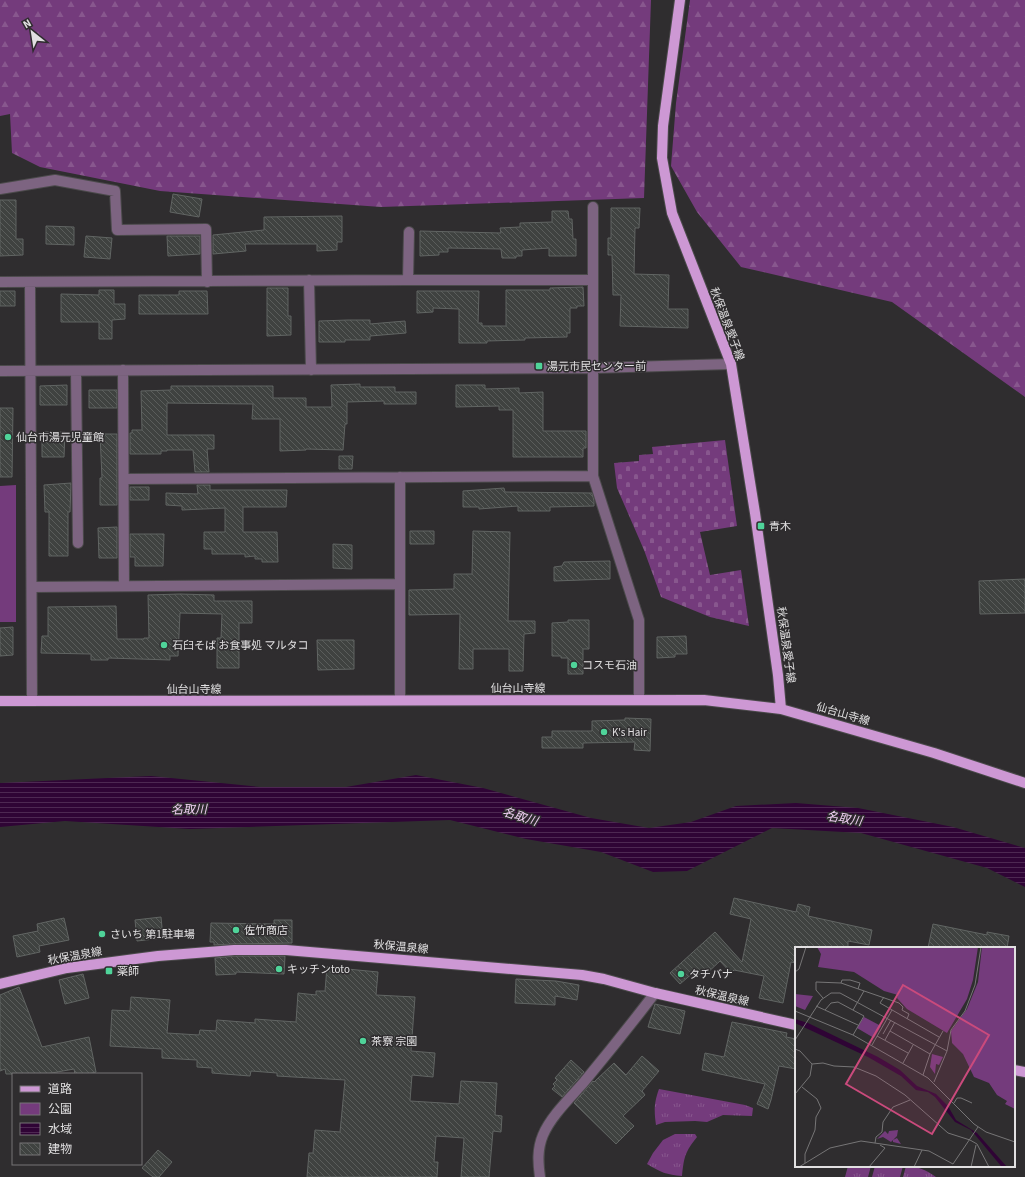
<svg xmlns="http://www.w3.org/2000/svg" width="1025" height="1177" viewBox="0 0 1025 1177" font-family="'Source Sans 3','Noto Sans JP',sans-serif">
	<defs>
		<pattern id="grass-tufts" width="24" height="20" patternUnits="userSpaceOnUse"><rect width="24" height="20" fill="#743b7c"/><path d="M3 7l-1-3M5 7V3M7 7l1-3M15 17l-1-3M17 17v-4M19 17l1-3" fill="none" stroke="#88578e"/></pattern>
		<pattern id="forest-firs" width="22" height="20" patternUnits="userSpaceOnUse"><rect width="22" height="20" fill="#743b7c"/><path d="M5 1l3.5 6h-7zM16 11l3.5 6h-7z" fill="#88578e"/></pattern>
		<pattern id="cemetery-stones" width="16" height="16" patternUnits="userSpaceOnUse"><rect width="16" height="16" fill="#743b7c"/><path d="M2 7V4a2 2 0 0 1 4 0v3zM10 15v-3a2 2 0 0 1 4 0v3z" fill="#88578e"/></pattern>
		<pattern id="water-rules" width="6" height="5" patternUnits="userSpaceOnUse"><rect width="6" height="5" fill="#2f0435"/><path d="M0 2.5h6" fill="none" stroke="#4d2852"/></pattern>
		<pattern id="building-back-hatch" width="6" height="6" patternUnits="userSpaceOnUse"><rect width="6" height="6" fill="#3f4240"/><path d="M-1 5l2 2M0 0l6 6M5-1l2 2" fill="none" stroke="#5a5d5b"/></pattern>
	</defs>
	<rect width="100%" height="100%" fill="#2f2d2f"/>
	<path fill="url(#grass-tufts)" d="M659 1089 745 1105 753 1108 752 1116 723 1115 707 1122 695 1121 665 1122 656 1125C654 1111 654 1103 659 1089Z
		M675 1134H695L697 1137C685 1152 684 1157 682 1176 667 1175 660 1172 647 1164L653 1153 663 1140Z
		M848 1166H871L868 1177H845Z
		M875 1166H903L900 1177H872Z
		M906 1166C918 1166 926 1170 936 1177H903Z"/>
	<path fill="url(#forest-firs)" d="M0 0H651L644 198 381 207 160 191 40 167 12 153 10 114 0 116Z
		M690 0H1025V397L892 302 741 267 697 212 671 166 676 103Z"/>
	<path fill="url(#cemetery-stones)" d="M725 440 737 526 700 532 710 575 741 570 749 626 710 617 661 597 644 550 617 488 614 463 639 461V455L653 454 652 447Z"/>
	<path fill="#743b7c" d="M16 485V622H0V486Z"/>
	<path fill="url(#water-rules)" d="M416 775 483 788 591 818 649 828 691 822 736 806 796 803 858 808 953 827 1025 848V887L987 868 861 833 772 828 687 871 653 872 601 852 526 839 450 820 190 829 65 821 0 827V783L151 776 260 787H346Z"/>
	<path fill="url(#building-back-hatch)" stroke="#616563" d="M173 194 202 199 199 217 170 212Z
		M0 200H16V239H23V255L0 256Z
		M611 208H640L639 228H635L634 274 669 275 668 309H688V328L620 326 621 295H613L612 255H608V238H611Z
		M552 211H568L569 219H572L573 239H576V256H549V248L522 250V256H516V258H502L501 249 448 248V252H439V255L420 256V231L501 233 500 228 520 227V223L552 222Z
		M342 216V242H337V250L317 251V244H245L246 251 213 254V235L264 230V217Z
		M46 226 74 227V245L46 244Z
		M86 236 112 238 110 259 84 257Z
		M167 236H200V254L168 256Z
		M583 287 584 306H577V308H570V333H567V337L525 338V340L487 341V343H459V309L433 308V312L417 313V291H479L478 323H482V326H506V290H550V288Z
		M267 288H288V316H291V335L267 336Z
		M99 290H114V304H125V319L112 320V339H99V322H61V294L99 295Z
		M0 291H15V306H0Z
		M179 291H207L208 314H139V295H179Z
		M348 320H370V324L405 321 406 333 370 336V340H345V342H319V321Z
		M360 384V387H395V392H416V404H384V401L347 402V424H345L343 450 306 449V450L280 451V419H252L253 404 167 403V435H214V449H207L209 472H195L193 450H167V451H161V454H130V433H132V430H142L141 391 171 390V386H273V398H306V407H332L331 385Z
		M67 385V405H40V386Z
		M456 385H485V389L519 388V393L543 392V431H586V448H583V457H513V410H499V406L456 407Z
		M89 390H117V408H89Z
		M0 408H13L12 477H0Z
		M42 432H65L64 457H42Z
		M100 434H117V505H100V478H102Z
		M339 456H353L352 469H339Z
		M71 483 70 512H68V556H49V512H45L44 485Z
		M197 485H210V490H287L286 507H243V532H277L278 562H262V559H255V556L245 557V554H212V549H204V532H225V508L182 510V506L166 505V493L198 494Z
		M130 487H149V500H130Z
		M504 488 505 492 592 493 594 501V506L550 507V511H518V506L479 509V507H463V491Z
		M117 527V558H99L98 528Z
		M410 531H434V544H410Z
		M473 531 510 532 508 621H535V633L524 634 523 671H509V649H473V669H459L460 614 409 615V590L454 589V574H472Z
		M130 534H164L163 566H135V557H130Z
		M333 544 352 545V569L333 568Z
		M610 561V579L554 581V567L562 566 564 562Z
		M1025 579V613L980 614 979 581Z
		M180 594 214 595V601H252V623H239V668H217V638H221L222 614 180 613 178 656H170V660L108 658V660H91V654L41 653 42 636H48V607L116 606 117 639H144V638H149L148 595Z
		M568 620H589V649H583V674H568V658H561V656H552V623L568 622Z
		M13 627V655L0 656V628Z
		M686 636 687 654H675V657L657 658V637Z
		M317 640H354V669L318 670Z
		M625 718 651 719 650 751 634 750 635 742 583 743V748H542V737H552V731H592V721L625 720Z
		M734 898 796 912 798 904 810 907 808 916 872 930 869 945 848 941V948H796V963L791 962 783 1003 759 998 764 976 734 970 731 973 720 961 705 975 702 972 697 976 694 972 680 984 670 973 715 932 742 962 751 919 730 914Z
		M161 917 163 938 137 941 135 920Z
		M64 918 69 940 39 946 40 952 17 957 13 936 38 931 37 924Z
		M274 920H292V943L234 944 214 945V942H210L211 923 274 924Z
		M933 924 987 935V932L1009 936 1007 948H928Z
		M234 956H285L284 974 236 972V974L216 975 215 958Z
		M327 967 378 972 376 995 415 997 411 1051 435 1053 433 1077 412 1075 410 1101 459 1104 461 1081 497 1083 495 1115 502 1116 501 1132 493 1131 489 1177H461L464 1138 436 1136 434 1162H438L437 1177H307L309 1153H313L315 1130 340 1132 345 1080 277 1076V1073L251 1071 250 1076 212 1073V1068L197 1067V1060L162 1058V1049L110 1046 112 1010 130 1011 131 997 170 1000 167 1033 199 1035 200 1030 216 1031 217 1020 255 1023V1019L296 1022 298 993 316 995V991H325Z
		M83 974 89 998 65 1004 59 980Z
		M516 979 556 981 579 985 577 1000 555 996V1005L515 1003Z
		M19 987 42 1047 89 1037 96 1072 88 1074H75L74 1069 46 1074H6L5 1069 0 1071V995Z
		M655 1004 685 1011 680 1034 648 1027Z
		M732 1022 787 1033 786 1037 796 1039V1069L779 1066 771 1100 768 1109 757 1104 765 1084 702 1070 705 1053 724 1057Z
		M642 1056 659 1071 642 1091 645 1095 623 1116 634 1126 616 1144 574 1103 593 1081 594 1082 614 1063 626 1075Z
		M571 1060 584 1072 562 1097 552 1089 555 1086 553 1084 557 1080 555 1078Z
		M158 1150 172 1162 159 1177H153L142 1168Z"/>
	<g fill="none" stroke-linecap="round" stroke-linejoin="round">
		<g stroke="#4b4a4b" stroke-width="12">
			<path id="minor" d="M0 189 55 180 115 191 117 230 206 229 207 282
				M593 207V476L639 620V699
				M309 280 311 370
				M408 280 409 232
				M0 282 408 280H593
				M30 282 32 701
				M123 370 124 586
				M0 371 594 368 731 364
				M76 371 78 543
				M125 479 593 476
				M32 587 400 584
				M400 700V477
				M540 1177C538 1163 537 1149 543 1135 551 1116 571 1097 584 1082 608 1053 632 1023 655 993"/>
		</g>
		<g stroke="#4b4a4b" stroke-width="12">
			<path id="major" d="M680 0 663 126 662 158 672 213 731 364 755 513 778 675 781 709
				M0 701 704 700 781 709 934 753 1025 783
				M0 984 67 968 158 956 234 950H286L582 975 604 979 655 993 796 1025
				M1014 1070 1025 1072"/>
		</g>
		<use href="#minor" stroke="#7d6481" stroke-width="10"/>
		<use href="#major" stroke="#cd98d4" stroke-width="10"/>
	</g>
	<g fill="#4fd399" stroke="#2f2d2f" stroke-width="1.5">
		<rect x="535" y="362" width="8" height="8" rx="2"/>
		<circle cx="8" cy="437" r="4"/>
		<rect x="757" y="522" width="8" height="8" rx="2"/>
		<circle cx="164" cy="645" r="4"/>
		<circle cx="574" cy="665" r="4"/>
		<circle cx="604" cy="732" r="4"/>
		<circle cx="236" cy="930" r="4"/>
		<circle cx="102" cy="934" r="4"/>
		<circle cx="279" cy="969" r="4"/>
		<rect x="105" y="967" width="8" height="8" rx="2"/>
		<circle cx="681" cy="974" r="4"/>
		<circle cx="363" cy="1041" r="4"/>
	</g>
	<g text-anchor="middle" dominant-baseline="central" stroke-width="3" stroke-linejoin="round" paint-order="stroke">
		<g font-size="11" fill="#e1e0e1" stroke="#2f2d2f">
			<text transform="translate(727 324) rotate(69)">秋保温泉愛子線</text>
			<text transform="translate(786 645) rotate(82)">秋保温泉愛子線</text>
			<text x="518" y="688">仙台山寺線</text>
			<text x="194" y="689">仙台山寺線</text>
			<text transform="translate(843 714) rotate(16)">仙台山寺線</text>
			<text transform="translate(401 947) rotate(5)">秋保温泉線</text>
			<text transform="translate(75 956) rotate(-10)">秋保温泉線</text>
			<text transform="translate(722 996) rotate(13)">秋保温泉線</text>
		</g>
		<g font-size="11" fill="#e1e0e1" stroke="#2f2d2f" text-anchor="start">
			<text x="547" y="366">湯元市民センター前</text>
			<text x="16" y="437">仙台市湯元児童館</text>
			<text x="769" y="526">青木</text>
			<text x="172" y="645">石臼そば お食事処 マルタコ</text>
			<text x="582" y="665">コスモ石油</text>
			<text x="612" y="732">K's Hair</text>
			<text x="244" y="930">佐竹商店</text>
			<text x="110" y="934">さいち 第1駐車場</text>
			<text x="287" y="969">キッチンtoto</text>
			<text x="117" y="971">薬師</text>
			<text x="689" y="974">タチバナ</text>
			<text x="371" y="1041">茶寮 宗園</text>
		</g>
		<g font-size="12" font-style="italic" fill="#f1d0f4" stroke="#2f2d2f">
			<text transform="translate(189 810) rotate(-1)">名取川</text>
			<text transform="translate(520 817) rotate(17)">名取川</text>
			<text transform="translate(844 819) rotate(9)">名取川</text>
		</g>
	</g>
	<g transform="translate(795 947)">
		<rect width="220" height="220" fill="#2f2d2f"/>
		<path d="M103 183 102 189 98 193 102 191 106 197 98 195V193L96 195 88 190 82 192 90 184 93 187 94 184Z" fill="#743b7c"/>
		<path d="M22 0H183L178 33 172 52 152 86 112 62 102 51 103 48 89 44 59 25 23 20 26 7ZM187 0H220V162L210 157 212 154 202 148 194 136 179 130 168 107 157 96 156 84 172 62 183 35Z" fill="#743b7c"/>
		<path d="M137 107 148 110 144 118 141 117 140 127 135 120Z" fill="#743b7c"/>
		<path d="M0 47 18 49 10 63 0 59ZM69 70 86 79 79 91 62 81Z" fill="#743b7c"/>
		<path d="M0 72 13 76 83 110 105 123 122 139 141 147 153 159 161 173 182 186 212 220 206 219 176 183 160 175 140 150 133 145 121 143 106 129 73 110 0 76Z" fill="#2f0435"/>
		<path fill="none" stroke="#767576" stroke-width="1" d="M0 25 4 22 11 0M46 36 47 33H55L65 36 63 42M89 50 85 56 144 90M28 51 21 43V35L46 36 104 56 108 60 107 63 114 67 112 72M21 59 63 78M30 63 36 56 43 55 69 69 58 88M58 63 69 44M0 64 58 88 133 131 179 177 191 185 220 195M95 84 135 107M88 87 96 73M82 89 113 106M0 93 26 53 36 46H45L152 104M90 93 100 75M77 98 97 63M0 102 5 104 17 117 28 116 39 119 59 120 81 129 110 148 153 186 175 193M108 116 118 98M128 128 135 107 148 84M139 135 152 104 156 83 170 64 180 38 186 0M7 140 22 152 26 161 21 170 20 183 10 207V216M0 147 15 129 17 117M159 156 162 151H166L177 156M175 193 182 197 194 220M80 196 81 190 87 185 88 175 98 160 115 153M4 220 35 201 66 194 134 204 158 217 183 180M74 220 90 201 85 198M119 220 127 203M176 220 181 198"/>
		<path fill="#ca4a7c" fill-opacity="0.15" stroke="#ca4a7c" stroke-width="2" d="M108 38 194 88 137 187 51 137Z"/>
		<rect width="220" height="220" fill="none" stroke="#e1e0e1" stroke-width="2"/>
	</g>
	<rect x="12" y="1073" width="130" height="92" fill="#2f2d2f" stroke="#767576"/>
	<rect x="20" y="1086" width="20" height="6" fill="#cd98d4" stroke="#767576"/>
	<text x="48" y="1093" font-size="12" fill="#e1e0e1">道路</text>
	<rect x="20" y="1103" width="20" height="12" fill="#743b7c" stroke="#767576"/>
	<text x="48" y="1113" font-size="12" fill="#e1e0e1">公園</text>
	<rect x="20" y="1123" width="20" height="12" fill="url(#water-rules)" stroke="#767576"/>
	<text x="48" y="1133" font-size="12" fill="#e1e0e1">水域</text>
	<rect x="20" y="1143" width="20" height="12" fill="url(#building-back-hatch)" stroke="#767576"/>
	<text x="48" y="1153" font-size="12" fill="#e1e0e1">建物</text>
	<g transform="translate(32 32) rotate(330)" stroke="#2f2d2f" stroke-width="3" paint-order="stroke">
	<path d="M0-3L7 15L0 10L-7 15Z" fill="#e1e0e1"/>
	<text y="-6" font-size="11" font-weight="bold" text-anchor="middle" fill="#e1e0e1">N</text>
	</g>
</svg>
